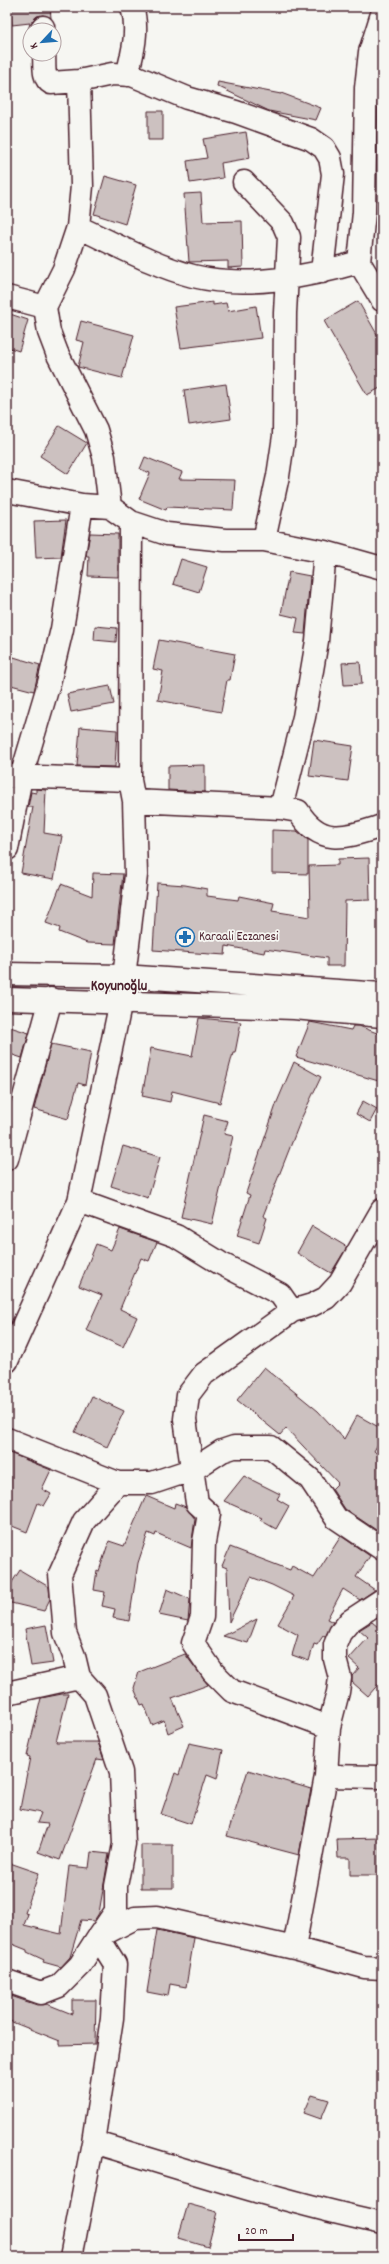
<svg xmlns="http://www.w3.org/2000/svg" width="389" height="2264" viewBox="0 0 389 2264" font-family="Dekko,sans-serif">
	<rect width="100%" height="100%" fill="#f6f6f2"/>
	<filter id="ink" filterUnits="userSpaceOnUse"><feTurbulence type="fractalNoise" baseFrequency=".025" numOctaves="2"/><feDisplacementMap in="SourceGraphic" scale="8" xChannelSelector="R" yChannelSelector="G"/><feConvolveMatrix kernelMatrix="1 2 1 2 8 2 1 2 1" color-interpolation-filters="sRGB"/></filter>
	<g filter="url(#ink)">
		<path fill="#ccc1c0" stroke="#4a1f2b" d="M10 7H50L51 18 43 15 37 16 32 21 30 30H28L30 23 12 25Z
			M218 82 281 94V93L321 108 316 120 269 111 217 86Z
			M148 111H163V140H148Z
			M246 132 250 158 221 163 223 178 190 183 187 161 207 158 203 139Z
			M105 176 136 185 125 224 94 214Z
			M201 193 203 222 242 221 243 267 228 268V261L189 262 184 194Z
			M358 301 382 343V387L367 395 324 321Z
			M213 302V305L226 303 228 311 256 306 261 338 181 348 174 307Z
			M7 313 28 320 19 351 7 347Z
			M81 321 134 335 122 378 78 367 84 342 76 340Z
			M226 384 231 419 189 425 184 390Z
			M59 426 87 443 68 474 40 456Z
			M145 457 182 472 179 479 235 480 233 510 167 507 166 510 139 499 150 473 140 469Z
			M66 520 61 557 36 558 34 521Z
			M90 533 118 534V577L88 576 89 556H86Z
			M181 559 207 567 199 592 173 584Z
			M289 572 310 576 305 634 295 633 298 618 281 614Z
			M95 626 117 628 116 642 94 640Z
			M159 640 235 654 230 680H227L221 712 158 700 163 671 153 669Z
			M7 655 40 665 34 691 7 684Z
			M360 662 362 684 344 685 342 663Z
			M110 686 114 704 71 712 67 694Z
			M80 727 117 730 115 767 77 766Z
			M314 740 353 746 348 781 309 776Z
			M205 765V792L168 790V766Z
			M36 789 46 790 44 833 62 836 54 879 21 873 33 807H28L31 792 36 793Z
			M272 830 297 831 308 840V874L272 873Z
			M369 858 370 900 345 901 344 966H327V958L265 949 264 953 226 946 225 955 153 950 157 883 185 885 207 889V896L238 900 239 896 274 903 272 911 310 917 309 866 338 865V859Z
			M93 873 123 874 115 944 87 943 59 932 60 928 46 923 61 884 92 896Z
			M199 1018 241 1022 235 1053H233L220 1103 172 1091 170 1102 142 1096 151 1048 192 1056Z
			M310 1022 351 1030 353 1026H359L382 1035V1082L296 1057Z
			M10 1027 29 1033 22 1058 7 1053V1036Z
			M51 1044 91 1052 85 1085 78 1083 68 1119 34 1109Z
			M294 1062 321 1077 302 1117 263 1216 267 1218 259 1243 237 1236 250 1195 246 1193 277 1102Z
			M363 1101 377 1109 370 1122 356 1114Z
			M204 1115 228 1121 224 1134 233 1136 212 1224 181 1217Z
			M123 1146 160 1157 148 1198 111 1186Z
			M312 1226 347 1247 331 1273 297 1253Z
			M120 1229 157 1242 149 1261 141 1258 120 1309 137 1317 123 1347 86 1330 102 1295 79 1286 96 1244 111 1250Z
			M264 1367 318 1411 344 1439 357 1415 382 1429V1437L374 1451 382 1458V1534L345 1509 332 1489 338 1483 286 1428 280 1435 237 1400Z
			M92 1396 124 1411 107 1447 75 1432Z
			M7 1452 51 1470 42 1489 51 1494 44 1506 38 1503 27 1532 7 1524Z
			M244 1476 280 1494 277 1499 289 1506 276 1529 260 1520 262 1518 224 1501Z
			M146 1496 174 1508 175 1503 186 1507 195 1519 191 1548 156 1533 155 1536 148 1533 138 1563 129 1621 113 1618 115 1609 102 1606 105 1592 94 1590 97 1570 99 1571 109 1541 124 1546Z
			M341 1536 370 1556 356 1577 375 1590 360 1600 343 1589 327 1619 333 1622 325 1637 323 1636 317 1645 314 1644 309 1661 292 1655 298 1635 278 1624 294 1596 272 1585 251 1577 229 1622 227 1568 222 1566 230 1547 290 1570 292 1566 314 1578Z
			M20 1570 49 1587 50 1599 44 1611 7 1602V1590Z
			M167 1589 190 1599 188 1621 159 1615Z
			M257 1619 248 1643 223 1636Z
			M372 1622 378 1627 382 1622V1680L368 1696 352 1682V1676L359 1668 349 1659 368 1638 359 1630Z
			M46 1625 53 1663 31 1666 25 1629Z
			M185 1654 208 1685 172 1698 184 1726 168 1733 164 1720 152 1725 144 1704 141 1705 134 1688 139 1672Z
			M62 1694H68L56 1742H98L104 1760 97 1759 60 1860 38 1852 48 1824 37 1823 41 1813 20 1809 30 1757 27 1756 41 1698Z
			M189 1743 223 1750 217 1779 207 1775 191 1824 161 1814 175 1773 179 1775Z
			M248 1770 311 1789 299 1855 227 1836Z
			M382 1838V1875H350V1858H338L337 1839Z
			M141 1845H173V1888H141Z
			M91 1852 109 1854 99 1913 94 1921 81 1920 70 1957 61 1967 43 1962 44 1960 27 1952V1950L7 1942V1862L39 1873 25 1913 28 1914 24 1925 61 1934 69 1866 89 1868Z
			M157 1930 194 1938 186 1987 170 1984 168 1996 147 1992Z
			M8 1995 37 2005 47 2004 72 2014V2000H96L95 2044 60 2045V2041L7 2020Z
			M312 2095 329 2100 321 2119 304 2113Z
			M188 2204 217 2212 208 2247 178 2238Z"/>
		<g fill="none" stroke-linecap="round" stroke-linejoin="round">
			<g stroke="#4a1f2b" stroke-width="25">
				<path id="minor" d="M382 14 370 52 366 88 364 212 359 262 382 300
					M43 27V30
					M44 54C45 63 42 78 51 83L79 81
					M127 75C133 53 139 29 132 7
					M244 182 283 223 289 237 285 313 284 436 278 476 264 540
					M78 227C115 244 154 266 193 276 247 289 307 277 359 262
					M7 297 45 307
					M7 491 82 505 110 507 131 522 167 534 225 540H264L325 552 382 568
					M110 507 104 457 96 430 57 353 49 332 45 307 64 269 78 227 82 186 79 81 112 74 132 75 187 98 236 112 311 139 324 148 330 158 333 174 322 272
					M325 552 317 641 304 717 281 808 298 811C321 848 347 837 382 826
					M8 776 130 780
					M134 801 281 808
					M7 849 21 777 49 683 62 629 82 505
					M7 1159 51 999
					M79 1201 176 1236 220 1263 280 1294 292 1311
					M7 1361 79 1201 121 1001 130 928 136 875 134 801 130 780 131 522
					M7 1439 118 1483
					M7 1693 79 1677
					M329 1727 232 1691 213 1672 193 1643 202 1617 204 1542 209 1514 197 1503 185 1419 188 1395 204 1374 292 1311 312 1305 326 1298 340 1283 382 1210
					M326 1776 382 1777
					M294 1948 326 1776 329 1727 338 1692 340 1678 335 1659V1645L340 1633 350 1621 382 1600
					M7 1981 41 1993 59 1986 80 1965 98 1937 135 1918 157 1917 294 1948 364 1967 382 1968
					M93 2142C189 2171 284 2202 382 2223
					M71 2257 93 2142 112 2018 115 1964 98 1937 116 1911V1886L124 1844 121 1772 95 1695 79 1677 74 1656 65 1633 60 1574 84 1521 118 1483H152L194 1469 222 1451 234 1447H271L310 1479 336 1518 382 1549"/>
			</g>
			<g stroke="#4a1f2b" stroke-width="25">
				<path id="highway" d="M7 974 123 976 382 994
					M7 999 294 1008 382 1016"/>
			</g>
			<use href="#minor" stroke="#f6f6f2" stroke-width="22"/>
			<use href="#highway" stroke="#f6f6f2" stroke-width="22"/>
		</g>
	</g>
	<defs>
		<g id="pharmacy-ring" transform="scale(1)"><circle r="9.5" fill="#f6f6f2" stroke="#1f6fb2" stroke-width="1.5"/><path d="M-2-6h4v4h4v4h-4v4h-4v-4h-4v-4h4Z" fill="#1f6fb2"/></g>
	</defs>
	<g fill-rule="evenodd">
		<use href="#pharmacy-ring" x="185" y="937"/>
	</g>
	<g text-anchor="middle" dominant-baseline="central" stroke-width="3.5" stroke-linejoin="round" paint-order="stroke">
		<g font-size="13" fill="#4a1f2b" stroke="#f6f6f2" text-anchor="start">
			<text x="199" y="937">Karaali Eczanesi</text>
		</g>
		<g font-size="15" font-weight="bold" fill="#4a1f2b" stroke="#f6f6f2">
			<text x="119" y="987">Koyunoğlu</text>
		</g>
	</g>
	<rect width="389" height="2264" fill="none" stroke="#f6f6f2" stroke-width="24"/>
	<rect x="12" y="12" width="365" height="2240" fill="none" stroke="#4a1f2b" stroke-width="1.5" filter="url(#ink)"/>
	<g transform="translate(42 42) rotate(244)"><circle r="19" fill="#f6f6f2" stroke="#b1a0a2"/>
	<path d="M0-3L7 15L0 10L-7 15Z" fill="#1f6fb2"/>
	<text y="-6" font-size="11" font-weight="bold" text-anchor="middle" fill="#4a1f2b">K</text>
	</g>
	<path d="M239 2234v6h54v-6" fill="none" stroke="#4a1f2b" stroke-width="2"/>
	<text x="245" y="2234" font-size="12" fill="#4a1f2b" stroke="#f6f6f2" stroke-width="3" paint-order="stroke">20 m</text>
</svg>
